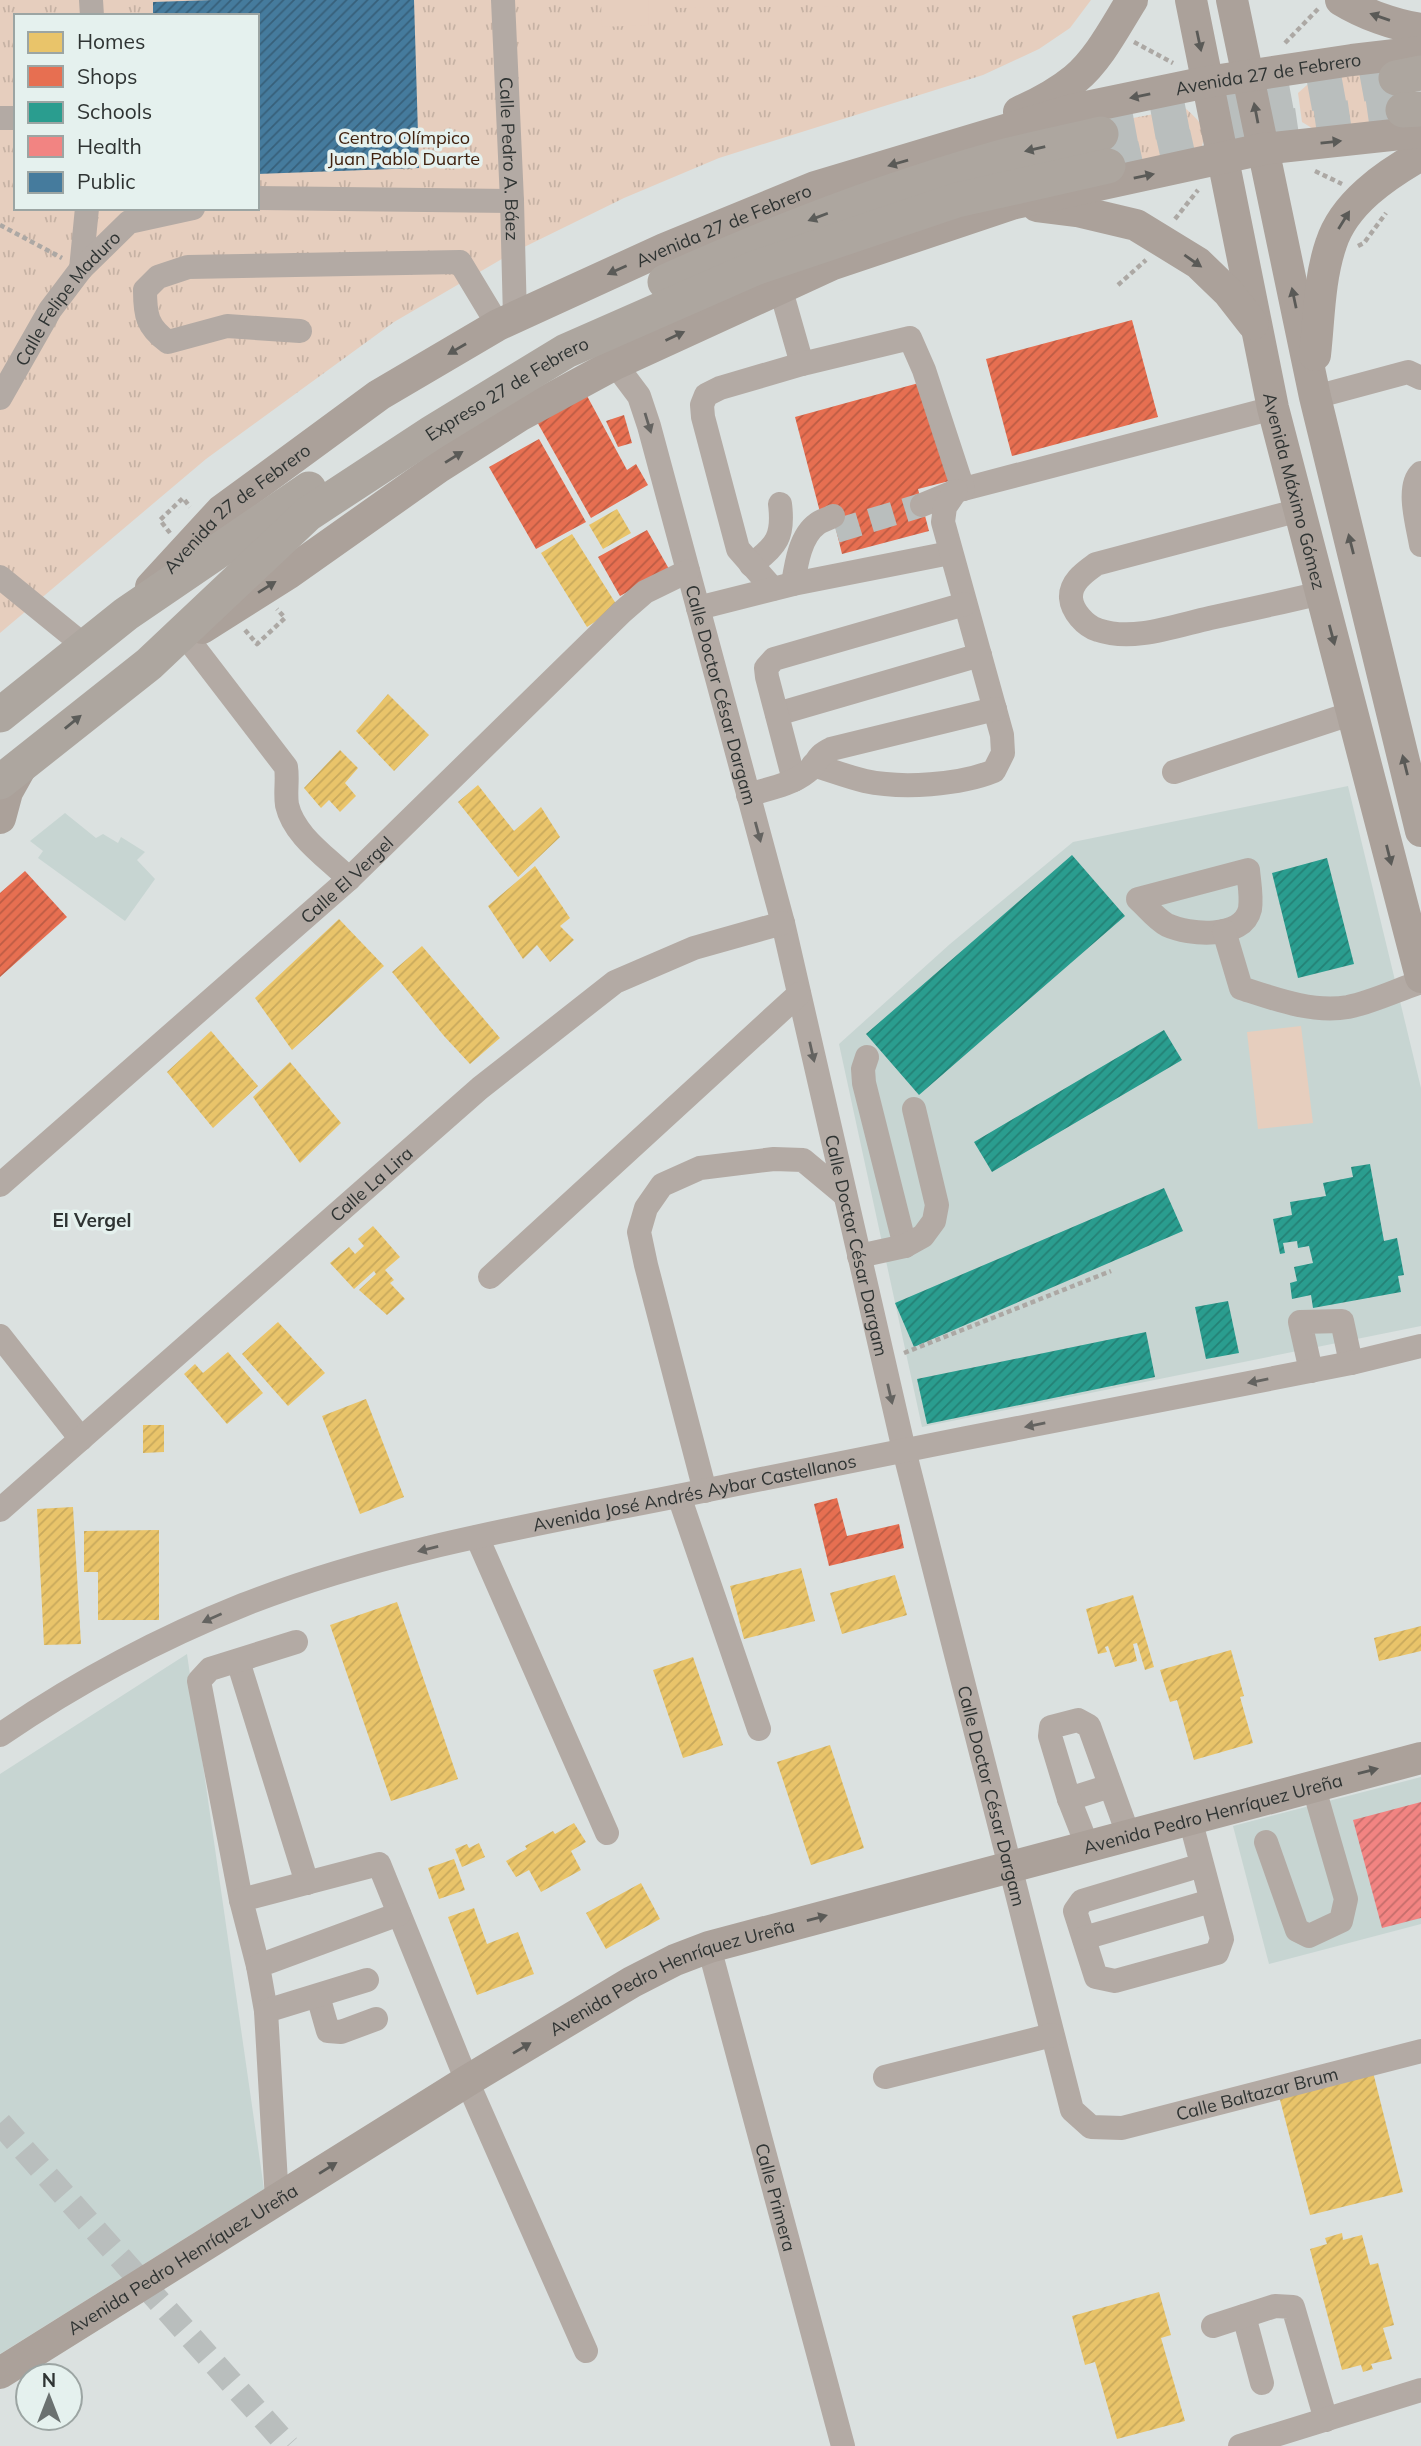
<svg xmlns="http://www.w3.org/2000/svg" width="1421" height="2446" viewBox="0 0 1421 2446" font-family="Mulish,sans-serif">
	<defs>
		<pattern id="grass-tufts" width="24" height="20" patternUnits="userSpaceOnUse" patternTransform="scale(1.75)"><rect width="24" height="20" fill="#e6cebe"/><path d="M3 7l-1-3M5 7V3M7 7l1-3M15 17l-1-3M17 17v-4M19 17l1-3" fill="none" stroke="#c6b2a4"/></pattern>
		<pattern id="homes-hatch" width="6" height="6" patternUnits="userSpaceOnUse" patternTransform="scale(1.75)"><rect width="6" height="6" fill="#e9c46a"/><path d="M-1 1l2-2M0 6l6-6M5 7l2-2" fill="none" stroke="#c8a95c"/></pattern>
		<pattern id="shops-hatch" width="6" height="6" patternUnits="userSpaceOnUse" patternTransform="scale(1.75)"><rect width="6" height="6" fill="#e76f51"/><path d="M-1 1l2-2M0 6l6-6M5 7l2-2" fill="none" stroke="#bc5c44"/></pattern>
		<pattern id="schools-hatch" width="6" height="6" patternUnits="userSpaceOnUse" patternTransform="scale(1.75)"><rect width="6" height="6" fill="#2a9d8f"/><path d="M-1 1l2-2M0 6l6-6M5 7l2-2" fill="none" stroke="#248175"/></pattern>
		<pattern id="health-hatch" width="6" height="6" patternUnits="userSpaceOnUse" patternTransform="scale(1.75)"><rect width="6" height="6" fill="#f28482"/><path d="M-1 1l2-2M0 6l6-6M5 7l2-2" fill="none" stroke="#c46d6b"/></pattern>
		<pattern id="public-hatch" width="6" height="6" patternUnits="userSpaceOnUse" patternTransform="scale(1.75)"><rect width="6" height="6" fill="#457b9d"/><path d="M-1 1l2-2M0 6l6-6M5 7l2-2" fill="none" stroke="#37607a"/></pattern>
	</defs>
	<rect width="100%" height="100%" fill="#dbe1e0"/>
	<path fill="#c7d5d2" d="M1348 786 1421 1088V1326L922 1427 839 1044 950 944 1073 842Z
		M65 813 96 838 103 834 118 843 121 837 145 852 137 860 155 879 125 921 38 858 43 851 30 841Z
		M187 1654 264 2189 0 2354V1774Z
		M1421 1777V1924L1269 1964 1233 1826Z"/>
	<path fill="url(#grass-tufts)" fill-rule="evenodd" d="M0 0H1091L1070 28 1039 49 983 75 719 158 624 198 512 253 394 322 206 459 0 633ZM16 16H257V208H16Z
		M1390 67 1399 120 1320 133 1302 122 1298 93 1316 77Z
		M1185 108C1205 126 1208 129 1199 156L1112 176 1102 124Z"/>
	<path fill="#e6cebe" d="M601 0H648L649 25 602 27Z
		M678 0H733V7L678 8Z
		M749 0H805V7H749Z
		M820 0H875V6L820 7Z
		M1301 1026 1313 1123 1258 1129 1247 1032Z"/>
	<path fill="url(#homes-hatch)" d="M617 509 631 533 603 549 589 525Z
		M572 534 618 607 587 627 541 553Z
		M388 694 429 735 394 771 356 731Z
		M340 750 358 768 345 783 356 796 340 812 329 800 321 808 304 788Z
		M478 785 514 831 541 807 560 837 518 877 458 802Z
		M535 866 570 918 560 926 574 940 550 962 537 945 523 959 488 906Z
		M339 919 384 966 292 1050 255 998Z
		M422 946 500 1038 470 1064 444 1036 392 972Z
		M211 1031 258 1086 213 1128 167 1072Z
		M290 1062 341 1123 300 1163 253 1097Z
		M373 1226 400 1257 385 1270 394 1280 390 1283 405 1299 387 1315 359 1290 376 1274 374 1271 354 1289 330 1263 349 1247 355 1254 364 1246 358 1239Z
		M278 1322 325 1373 288 1406 242 1354Z
		M228 1352 263 1393 227 1424 184 1374 195 1364 203 1373Z
		M366 1399 404 1497 360 1514 322 1416Z
		M143 1425H164V1452L143 1453Z
		M73 1507 81 1644 44 1645 37 1509Z
		M159 1530V1620H98V1572H84V1531Z
		M801 1568 815 1621 744 1639 730 1586Z
		M895 1575 907 1615 842 1634 830 1593Z
		M1133 1595 1154 1667 1145 1670 1137 1643 1133 1644 1137 1661 1115 1667 1108 1646 1105 1647 1107 1652 1098 1654 1086 1609Z
		M397 1602 458 1779 391 1801 330 1625Z
		M1421 1626V1651L1379 1661 1374 1638Z
		M1231 1650 1244 1696 1240 1697 1253 1743 1194 1760 1177 1700 1170 1702 1160 1670Z
		M693 1657 723 1745 683 1758 653 1670Z
		M830 1745 864 1848 811 1865 777 1762Z
		M574 1823 586 1842 571 1851 581 1870 541 1892 529 1870 516 1877 506 1861 527 1849 525 1846 553 1831 555 1834Z
		M479 1843 485 1857 462 1867 455 1849 467 1844 469 1848Z
		M454 1859 465 1890 439 1899 428 1868Z
		M641 1883 660 1919 606 1949 586 1913Z
		M474 1908 487 1944 518 1932 534 1974 477 1995 448 1917Z
		M1372 2068 1403 2192 1310 2215 1278 2092Z
		M1342 2233 1343 2240 1362 2235 1370 2265 1378 2263 1394 2325 1383 2328 1392 2359 1371 2364 1373 2369 1363 2372 1361 2365 1342 2370 1310 2249 1327 2244 1325 2238Z
		M1159 2292 1171 2335 1161 2338 1185 2421 1117 2439 1095 2362 1085 2365 1072 2316Z"/>
	<path fill="url(#shops-hatch)" d="M1132 320 1158 417 1012 456 986 359Z
		M926 381 957 479 918 489 929 531 842 554 831 509 820 512 795 417Z
		M586 394 627 470 636 464 648 485 591 518 536 420Z
		M624 415 632 443 618 447 606 421Z
		M539 439 586 522 536 549 489 467Z
		M647 530 669 569 620 596 598 557Z
		M25 871 67 917 0 977V893Z
		M837 1498 847 1536 899 1524 904 1548 829 1566 814 1504Z"/>
	<path fill="url(#schools-hatch)" d="M1072 855 1125 916 919 1095 866 1034Z
		M1327 858 1354 964 1298 978 1272 873Z
		M1164 1030 1182 1060 992 1172 974 1142Z
		M1370 1164 1384 1241 1397 1238 1404 1275 1398 1276 1401 1292 1313 1308 1311 1295 1292 1299 1290 1283 1297 1281 1294 1267 1313 1263 1309 1246 1298 1248 1297 1241 1283 1243 1285 1253 1280 1254 1273 1219 1292 1215 1290 1202 1326 1196 1323 1183 1353 1177 1351 1167Z
		M1164 1188 1183 1231 914 1347 895 1303Z
		M1228 1301 1239 1353 1206 1359 1195 1307Z
		M1146 1332 1155 1377 927 1424 917 1379Z"/>
	<path fill="url(#health-hatch)" d="M1421 1802V1918L1382 1928 1353 1820Z"/>
	<path fill="url(#public-hatch)" d="M414 0 419 168 257 174V16H153V2L213 0Z"/>
	<g fill="none" stroke-linecap="round" stroke-linejoin="round">
		<path stroke="#b9bebd" stroke-width="24" stroke-dasharray="24 12" stroke-linecap="butt" d="M836 531 922 505
			M0 2123 288 2446"/>
		<path stroke="#b9bebd" stroke-width="35" stroke-dasharray="35 18" stroke-linecap="butt" d="M1101 134 1133 126 1396 78
			M1108 166 1272 129 1403 110"/>
		<path stroke="#aca8a4" stroke-width="4.5" stroke-dasharray="5 3.5" stroke-linecap="butt" d="M1134 42 1173 63
			M1285 43 1318 9
			M1315 171 1342 184
			M1175 219 1198 190
			M0 225 62 258
			M1358 246 1364 243 1386 213
			M1118 285 1146 260
			M170 533 160 520 183 498 190 507
			M245 630 257 644 285 618 277 609
			M904 1353 1111 1271"/>
		<g stroke="#b3aaa4" stroke-width="24">
			<path d="M91 0 92 16"/>
			<path id="s1" d="M503 0 512 201 515 318"/>
			<path d="M0 118H16"/>
			<path d="M257 198 512 201"/>
			<path d="M81 269 87 208"/>
			<path d="M780 287 802 364"/>
			<path d="M300 331 227 326 168 342C147 327 145 315 145 290L158 277 188 267 460 262 498 325"/>
			<path id="s2" d="M615 364 639 396 649 426 783 923 904 1450 1072 2110 1091 2127 1122 2128 1421 2051"/>
			<path d="M1315 397 1408 372 1421 378"/>
			<path id="s3" d="M0 398 50 310 81 269 129 222 193 208"/>
			<path d="M1421 473C1406 487 1418 526 1421 545"/>
			<path d="M922 505 956 491 1273 408"/>
			<path d="M1300 510 1096 564C1085 572 1070 582 1071 598 1072 611 1085 626 1098 630 1133 642 1175 626 1210 618 1247 610 1284 602 1321 593"/>
			<path d="M751 565C777 546 784 536 780 504"/>
			<path d="M0 577 86 647"/>
			<path d="M793 584C796 565 800 536 817 524 821 521 828 519 833 516"/>
			<path d="M773 589 738 549 703 417 702 405 706 395 720 388 802 364 910 338 924 370 963 489"/>
			<path d="M698 608 793 584 950 553"/>
			<path d="M187 638 286 767C288 779 285 793 287 805 294 836 327 857 349 879"/>
			<path d="M777 714 980 655"/>
			<path d="M813 765C830 770 848 777 865 781 902 789 960 785 994 771L1003 753 1002 735 943 522 945 507 956 491"/>
			<path d="M1174 772 1353 713"/>
			<path d="M794 780 767 677 766 668 774 659 965 604"/>
			<path d="M748 795C767 789 791 785 807 772 819 763 814 757 831 749L995 709"/>
			<path d="M1248 870C1249 882 1252 896 1250 909 1243 940 1189 935 1167 925 1156 919 1147 907 1138 899Z"/>
			<path d="M1224 931 1241 988C1275 999 1312 1013 1348 1007 1373 1002 1397 990 1421 982"/>
			<path d="M867 1057 863 1069 864 1083 905 1246"/>
			<path id="s4" d="M0 1185 349 879 622 612 645 592 688 571"/>
			<path d="M859 1256 905 1246 923 1236 934 1221 937 1205 914 1109"/>
			<path d="M490 1277 799 994"/>
			<path d="M0 1336 81 1439"/>
			<path d="M1311 1371 1300 1322 1342 1321 1351 1363"/>
			<path d="M705 1491 646 1265 639 1232 646 1208 662 1185 700 1168 774 1159 803 1160 845 1195"/>
			<path d="M679 1496 759 1729"/>
			<path id="s5" d="M0 1510 480 1088 615 982 694 948 783 923"/>
			<path d="M477 1537 607 1833"/>
			<path d="M238 1661 307 1883"/>
			<path id="s6" d="M0 1735C76 1683 158 1639 243 1605 397 1544 570 1519 732 1485 938 1443 1145 1403 1351 1363L1421 1346"/>
			<path d="M1069 1799 1110 1786"/>
			<path d="M1190 1819 1222 1939 1217 1953 1115 1981 1096 1977 1075 1911 1082 1901 1202 1865"/>
			<path d="M1266 1842 1297 1930 1309 1936 1341 1921 1346 1899 1313 1785"/>
			<path d="M1087 1845 1069 1799 1050 1736 1051 1727 1078 1720 1089 1726 1128 1834"/>
			<path d="M241 1900 199 1681 210 1669 296 1642"/>
			<path d="M1084 1938 1211 1901"/>
			<path id="s7" d="M709 1947 843 2446"/>
			<path d="M258 1966 241 1900 379 1864 467 2081 586 2351"/>
			<path d="M318 1996 328 2031 341 2032 376 2019"/>
			<path d="M266 2011 258 1966 399 1914"/>
			<path d="M885 2077 1052 2035"/>
			<path d="M277 2200 266 2011 367 1980"/>
			<path d="M1244 2316 1262 2383"/>
			<path d="M1213 2326 1275 2306 1293 2307 1326 2420"/>
			<path d="M1240 2446 1421 2390"/>
		</g>
		<g stroke="#aba19a" stroke-width="32">
			<path id="s8" d="M1191 0 1273 408 1421 977"/>
			<path d="M1232 0 1315 397 1421 831"/>
			<path d="M1341 0C1364 14 1394 25 1421 29"/>
			<path d="M1019 112C1039 103 1058 93 1075 79 1099 59 1115 27 1132 0"/>
			<path d="M1037 206 1077 211 1136 225 1198 263 1228 292 1253 324"/>
			<path d="M1315 355C1319 319 1319 279 1331 244 1344 203 1386 175 1421 155"/>
			<path id="s9" d="M151 587 221 511 379 395 498 325 664 249 815 187 1072 110 1207 82 1352 60 1421 52"/>
			<path d="M202 628 289 573 439 467 519 416 615 364 833 264 1015 203 1263 149 1421 132"/>
			<path d="M0 818 7 792 21 767"/>
			<path id="s10" d="M0 2373 467 2081 632 1982 675 1960 709 1947 1421 1758"/>
		</g>
		<g stroke="#ada69f" stroke-width="35">
			<path d="M1396 78 1421 73"/>
			<path d="M1403 110 1421 109"/>
			<path d="M665 282C773 233 884 190 998 158 1032 149 1067 142 1101 134"/>
			<path d="M0 715 126 614 309 489"/>
			<path id="s11" d="M0 782 149 664 308 514 433 432 566 351 755 268 957 200 1108 166"/>
		</g>
	</g>
	<defs><path id="oneway-solid" d="M-6-.8H1V-3.2L6.5 0L1 3.2V.8H-6Z" transform="scale(1.75)"/></defs>
	<g fill="#5a5a57">
		<use href="#oneway-solid" transform="translate(1380 17) rotate(-161)"/>
		<use href="#oneway-solid" transform="translate(1199 41) rotate(78)"/>
		<use href="#oneway-solid" transform="translate(1140 96) rotate(168)"/>
		<use href="#oneway-solid" transform="translate(1256 113) rotate(-101)"/>
		<use href="#oneway-solid" transform="translate(1331 142) rotate(-6)"/>
		<use href="#oneway-solid" transform="translate(898 163) rotate(164)"/>
		<use href="#oneway-solid" transform="translate(1144 176) rotate(-12)"/>
		<use href="#oneway-solid" transform="translate(1344 220) rotate(-58)"/>
		<use href="#oneway-solid" transform="translate(1193 261) rotate(35)"/>
		<use href="#oneway-solid" transform="translate(617 270) rotate(156)"/>
		<use href="#oneway-solid" transform="translate(1294 298) rotate(-102)"/>
		<use href="#oneway-solid" transform="translate(675 336) rotate(-25)"/>
		<use href="#oneway-solid" transform="translate(457 349) rotate(150)"/>
		<use href="#oneway-solid" transform="translate(454 457) rotate(-32)"/>
		<use href="#oneway-solid" transform="translate(1351 544) rotate(-104)"/>
		<use href="#oneway-solid" transform="translate(267 587) rotate(-32)"/>
		<use href="#oneway-solid" transform="translate(1332 635) rotate(75)"/>
		<use href="#oneway-solid" transform="translate(1405 765) rotate(-104)"/>
		<use href="#oneway-solid" transform="translate(1389 855) rotate(76)"/>
		<use href="#oneway-solid" transform="translate(1368 1771) rotate(-14)"/>
		<use href="#oneway-solid" transform="translate(817 1918) rotate(-15)"/>
		<use href="#oneway-solid" transform="translate(522 2048) rotate(-31)"/>
		<use href="#oneway-solid" transform="translate(328 2168) rotate(-32)"/>
	</g>
	<g fill="#5b5c59">
		<use href="#oneway-solid" transform="translate(1035 149) rotate(167)"/>
		<use href="#oneway-solid" transform="translate(818 217) rotate(159)"/>
		<use href="#oneway-solid" transform="translate(73 722) rotate(-39)"/>
	</g>
	<g fill="#646360">
		<use href="#oneway-solid" transform="translate(648 423) rotate(73)"/>
		<use href="#oneway-solid" transform="translate(758 832) rotate(75)"/>
		<use href="#oneway-solid" transform="translate(812 1052) rotate(77)"/>
		<use href="#oneway-solid" transform="translate(1258 1381) rotate(169)"/>
		<use href="#oneway-solid" transform="translate(890 1394) rotate(77)"/>
		<use href="#oneway-solid" transform="translate(1035 1425) rotate(169)"/>
		<use href="#oneway-solid" transform="translate(428 1549) rotate(166)"/>
		<use href="#oneway-solid" transform="translate(212 1618) rotate(156)"/>
	</g>
	<g text-anchor="middle" dominant-baseline="central" stroke-width="7" stroke-linejoin="round" paint-order="stroke">
		<g font-size="18" fill="#2f3433" stroke="#e5f1ee">
			<text stroke="none"><textPath href="#s9" startOffset="1251">Avenida 27 de Febrero</textPath></text>
			<text stroke="none"><textPath href="#s1" startOffset="159">Calle Pedro A. Báez</textPath></text>
			<text stroke="none"><textPath href="#s9" startOffset="684">Avenida 27 de Febrero</textPath></text>
			<text stroke="none"><textPath href="#s3" startOffset="121">Calle Felipe Maduro</textPath></text>
			<text stroke="none"><textPath href="#s11" startOffset="644">Expreso 27 de Febrero</textPath></text>
			<text stroke="none"><textPath href="#s8" startOffset="502">Avenida Máximo Gómez</textPath></text>
			<text stroke="none"><textPath href="#s9" startOffset="117">Avenida 27 de Febrero</textPath></text>
			<text stroke="none"><textPath href="#s2" startOffset="350">Calle Doctor César Dargam</textPath></text>
			<text stroke="none"><textPath href="#s4" startOffset="462">Calle El Vergel</textPath></text>
			<text stroke="none"><textPath href="#s5" startOffset="494">Calle La Lira</textPath></text>
			<text stroke="none"><textPath href="#s2" startOffset="917">Calle Doctor César Dargam</textPath></text>
			<text stroke="none"><textPath href="#s6" startOffset="742">Avenida José Andrés Aybar Castellanos</textPath></text>
			<text stroke="none"><textPath href="#s2" startOffset="1484">Calle Doctor César Dargam</textPath></text>
			<text stroke="none"><textPath href="#s10" startOffset="1349">Avenida Pedro Henríquez Ureña</textPath></text>
			<text stroke="none"><textPath href="#s10" startOffset="782">Avenida Pedro Henríquez Ureña</textPath></text>
			<text stroke="none"><textPath href="#s2" startOffset="2004">Calle Baltazar Brum</textPath></text>
			<text stroke="none"><textPath href="#s7" startOffset="259">Calle Primera</textPath></text>
			<text stroke="none"><textPath href="#s10" startOffset="215">Avenida Pedro Henríquez Ureña</textPath></text>
		</g>
		<g font-size="18" fill="#40210e" stroke="#e5f1ee">
			<text x="404" y="137">Centro Olímpico<tspan x="404" dy="21">Juan Pablo Duarte</tspan></text>
		</g>
		<g font-size="19" font-weight="bold" fill="#2f3433" stroke="#e5f1ee">
			<text x="92" y="1220">El Vergel</text>
		</g>
	</g>
	<rect x="14" y="14" width="245" height="196" fill="#e5f1ee" stroke="#9ca5a3" stroke-width="2"/>
	<rect x="28" y="32" width="35" height="21" fill="#e9c46a" stroke="#9ca5a3" stroke-width="2"/>
	<text x="77" y="49" font-size="21" fill="#2f3433">Homes</text>
	<rect x="28" y="66" width="35" height="21" fill="#e76f51" stroke="#9ca5a3" stroke-width="2"/>
	<text x="77" y="84" font-size="21" fill="#2f3433">Shops</text>
	<rect x="28" y="102" width="35" height="21" fill="#2a9d8f" stroke="#9ca5a3" stroke-width="2"/>
	<text x="77" y="119" font-size="21" fill="#2f3433">Schools</text>
	<rect x="28" y="136" width="35" height="21" fill="#f28482" stroke="#9ca5a3" stroke-width="2"/>
	<text x="77" y="154" font-size="21" fill="#2f3433">Health</text>
	<rect x="28" y="172" width="35" height="21" fill="#457b9d" stroke="#9ca5a3" stroke-width="2"/>
	<text x="77" y="189" font-size="21" fill="#2f3433">Public</text>
	<g transform="translate(49 2397)"><circle r="33" fill="#e5f1ee" stroke="#9ca5a3" stroke-width="2"/>
	<path d="M0-5L12 26L0 18L-12 26Z" fill="#6b7170"/>
	<text y="-10" font-size="19" font-weight="bold" text-anchor="middle" fill="#2f3433">N</text>
	</g>
</svg>
